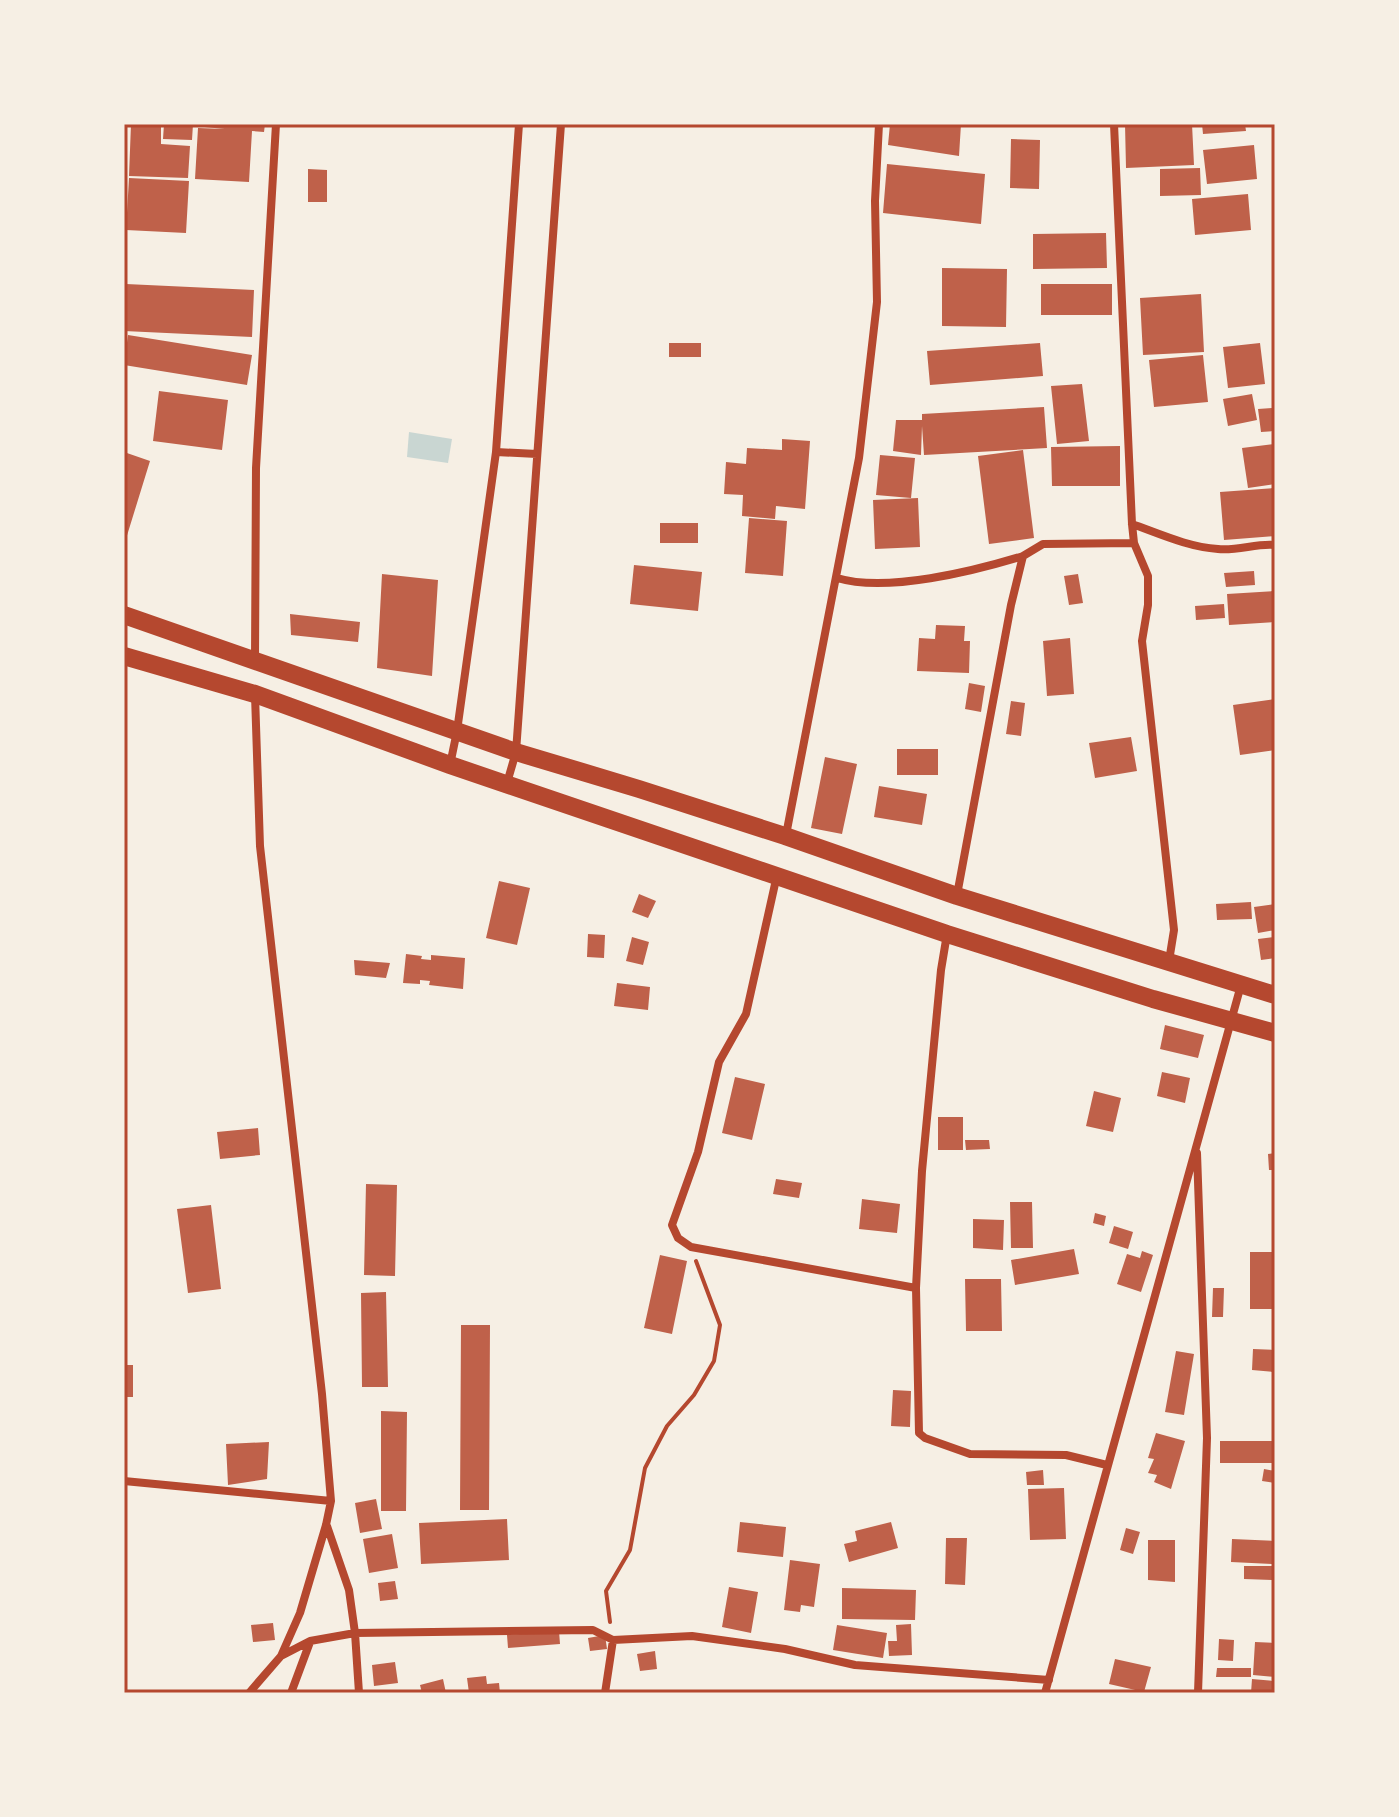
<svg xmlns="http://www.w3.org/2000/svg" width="1399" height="1817" viewBox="0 0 1399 1817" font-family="'PT Sans',sans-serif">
	<rect width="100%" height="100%" fill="#f6efe4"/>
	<path fill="#c9d6d2" d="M409 432 452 439 448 463 407 457Z"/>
	<path fill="#bf614a" d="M131 124H161V144L190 146 188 178 129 176Z
		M164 124H193L192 140 163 139Z
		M194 124H265L264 132 252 131 249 182 195 179 198 128 225 129 194 126Z
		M890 124H961L959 156 888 145Z
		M1125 124H1192L1194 165 1126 168Z
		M1202 124H1245L1246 131 1203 134Z
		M1011 139 1040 140 1039 189 1010 188Z
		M1254 145 1257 179 1207 184 1203 150Z
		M887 164 985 174 981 224 883 213Z
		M1200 168 1201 195 1160 196V169Z
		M308 169 327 170V202H308Z
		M129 178 189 181 186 233 126 230Z
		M1248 194 1251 230 1195 235 1192 199Z
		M1106 233 1107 268 1033 269V234Z
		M942 268 1007 269 1006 327 942 326Z
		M126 284 254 290 252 337 124 331Z
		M1041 284H1112V315H1041Z
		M1201 294 1204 352 1143 355 1140 298Z
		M128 335 252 355 247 385 124 365Z
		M669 343H701V357H669Z
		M1040 343 1043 376 930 385 927 351Z
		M1260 343 1265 384 1228 388 1223 347Z
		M1203 355 1208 402 1154 407 1149 360Z
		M1082 384 1089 441 1057 444 1051 386Z
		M159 391 228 400 222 450 153 441Z
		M1252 394 1257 420 1228 426 1223 399Z
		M1044 407 1047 448 924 455 922 426 921 455 893 451 896 420H922V414Z
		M1272 408 1274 431 1261 432 1258 409Z
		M782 439 810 441 805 509 776 506 775 519 742 516 743 495 724 494 726 462 746 464 747 448 782 450Z
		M1275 444V484L1248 488 1242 448Z
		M1120 446V486H1052L1051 447Z
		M1023 450 1034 538 989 544 978 456Z
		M124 452 150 461 125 542H124Z
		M880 455 915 458 911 498 876 495Z
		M1275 488V536L1224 540 1220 492Z
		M918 498 920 547 875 549 873 500Z
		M749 518 787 521 783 576 745 573Z
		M660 523H698V543H660Z
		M634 565 702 572 698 611 630 604Z
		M1254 571 1255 585 1226 587 1224 573Z
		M382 574 438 580 432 676 377 668Z
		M1078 574 1083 603 1069 605 1064 576Z
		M1275 591V622L1229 625 1227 594Z
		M1224 604 1225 618 1196 620 1195 606Z
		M290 614 360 622 358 642 291 635Z
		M936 625 965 626 964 641H970L969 673 917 671 919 638 935 639Z
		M1070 638 1074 694 1047 696 1043 641Z
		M969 683 985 686 981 712 965 709Z
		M1275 699V750L1240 755 1233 705Z
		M1011 701 1025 703 1021 736 1006 734Z
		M1131 737 1137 771 1095 778 1089 743Z
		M897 749H938V775H897Z
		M825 757 857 764 842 834 811 828Z
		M879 786 927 794 922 825 874 817Z
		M499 881 530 888 517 945 486 938Z
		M639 894 656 901 648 918 632 912Z
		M1251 902 1252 919 1217 920 1216 904Z
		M1275 904V930L1258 933 1254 907Z
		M588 934 605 935 604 958 587 957Z
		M632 937 649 942 643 965 626 961Z
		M1275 937V958L1261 960 1258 939Z
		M406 954 422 956 421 959 431 960V955L465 958 463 989 429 985 430 981 420 980V984L403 983Z
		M354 960 390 963 386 978 355 975Z
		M617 983 650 987 648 1010 614 1006Z
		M1165 1025 1204 1035 1198 1058 1160 1049Z
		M1162 1072 1190 1078 1185 1103 1157 1096Z
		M735 1077 765 1084 752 1140 722 1133Z
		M1094 1091 1121 1098 1113 1132 1086 1126Z
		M938 1117H963V1150H938Z
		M258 1128 260 1155 220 1159 217 1132Z
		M965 1140H989L990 1149 966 1150Z
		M1275 1153V1170H1269L1268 1154Z
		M776 1179 802 1183 799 1198 773 1194Z
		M366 1184 397 1185 395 1276 364 1275Z
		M862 1199 900 1204 897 1233 859 1229Z
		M1010 1202H1032L1033 1248H1011Z
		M211 1205 221 1289 188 1293 177 1209Z
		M1095 1213 1106 1216 1104 1226 1093 1223Z
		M973 1219 1004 1220 1003 1250 973 1248Z
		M1114 1226 1133 1232 1128 1249 1109 1243Z
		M1074 1249 1079 1274 1015 1285 1011 1260Z
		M1142 1251 1153 1255 1141 1292 1117 1284 1127 1254 1140 1258Z
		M1250 1252H1275V1309H1250Z
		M660 1255 687 1261 672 1334 644 1328Z
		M965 1279H1001L1002 1331H966Z
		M1213 1288H1224L1223 1317H1212Z
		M386 1292 388 1387H362L361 1293Z
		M461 1325H490L489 1510H460Z
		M1253 1349 1275 1350 1274 1372 1252 1370Z
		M1176 1351 1194 1354 1184 1415 1165 1412Z
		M124 1365H133V1397H124Z
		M893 1390 911 1391 910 1427 891 1426Z
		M381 1411 407 1412 406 1511H381Z
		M1156 1433 1185 1441 1171 1489 1154 1482 1157 1475 1148 1473 1154 1459 1148 1458Z
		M1220 1441H1275V1463H1220Z
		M269 1442 267 1479 228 1485 226 1444Z
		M1264 1469 1275 1471V1483L1262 1481Z
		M1043 1470 1044 1485H1027L1026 1472Z
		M1064 1488 1066 1539 1030 1540 1028 1489Z
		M376 1499 382 1529 360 1533 355 1503Z
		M507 1519 509 1560 421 1564 419 1523Z
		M740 1522 786 1527 783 1557 737 1552Z
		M891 1522 898 1548 849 1562 844 1544 857 1541 855 1531Z
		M1126 1528 1140 1532 1133 1554 1120 1550Z
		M392 1534 398 1568 369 1573 363 1539Z
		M946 1538H967L965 1585 945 1584Z
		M1232 1539 1275 1541V1557H1272V1564L1231 1562Z
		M1148 1540H1175V1582L1148 1580Z
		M790 1560 820 1564 814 1607 801 1605 800 1612 784 1610Z
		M1244 1566H1272L1273 1580 1244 1579Z
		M395 1581 398 1599 380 1601 378 1583Z
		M729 1587 758 1592 751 1633 722 1627Z
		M842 1588 916 1590 915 1620 842 1619Z
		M273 1623 275 1640 253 1642 251 1625Z
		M911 1624 912 1655 889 1656 888 1641H897L896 1625Z
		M837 1625 887 1633 883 1658 833 1650Z
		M559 1631 560 1644 508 1648 507 1635Z
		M605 1635 607 1649 590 1651 588 1638Z
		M1219 1639 1234 1640 1233 1661 1218 1660Z
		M1255 1642 1275 1643V1677L1253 1675Z
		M655 1651 657 1669 640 1671 637 1654Z
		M1115 1659 1151 1667 1144 1692 1109 1684Z
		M395 1662 398 1683 374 1686 372 1665Z
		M1217 1668H1251V1677H1216Z
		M486 1676 487 1684 499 1683 500 1693H469L467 1678Z
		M443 1679 446 1693H422L420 1685Z
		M1252 1679 1274 1681V1693H1251Z"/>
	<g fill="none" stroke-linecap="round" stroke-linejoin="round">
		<path stroke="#b5482f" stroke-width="4" d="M610 1622 606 1591 630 1550 645 1468 667 1426 694 1395 714 1361 720 1325 696 1261"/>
		<path stroke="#b5482f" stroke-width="8" d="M1114 124 1132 524 1134 543 1148 576V605L1142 641 1174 930 1169 961
			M496 452 537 454
			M1132 524C1160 534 1188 547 1218 549 1238 551 1257 543 1275 545
			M837 578C887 593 974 571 1023 556
			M255 659 256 468 276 124
			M450 765 457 731 496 452 519 124
			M507 783 516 752 561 124
			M786 835 859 458 877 302 875 201 879 124
			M777 875 746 1014 719 1062 698 1152 672 1225 678 1238 691 1247 916 1288
			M957 895 1011 605 1023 556 1043 544 1134 543
			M947 934 941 970 922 1171 916 1288 919 1433 925 1438 970 1454 1066 1455 1107 1465
			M1197 1153 1207 1438 1198 1693
			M124 1481 331 1501
			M327 1526 349 1590 355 1633 359 1693
			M281 1656 310 1641 355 1633 593 1630 613 1640 692 1636 785 1649 855 1665 1049 1680
			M249 1693 281 1656 300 1613 326 1525 331 1501 322 1394 260 846 255 695
			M291 1693 310 1642
			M605 1693 613 1640
			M1045 1693 1241 985"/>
		<path stroke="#b5482f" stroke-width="18" d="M124 615 516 752 639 789 785 836 957 896 1275 995
			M124 656 255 694 450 765 947 934 1153 999 1275 1033"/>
	</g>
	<rect width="1399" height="1817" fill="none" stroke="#f6efe4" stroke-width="252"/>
	<rect x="126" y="126" width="1147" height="1565" fill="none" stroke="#b5482f" stroke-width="3"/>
</svg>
